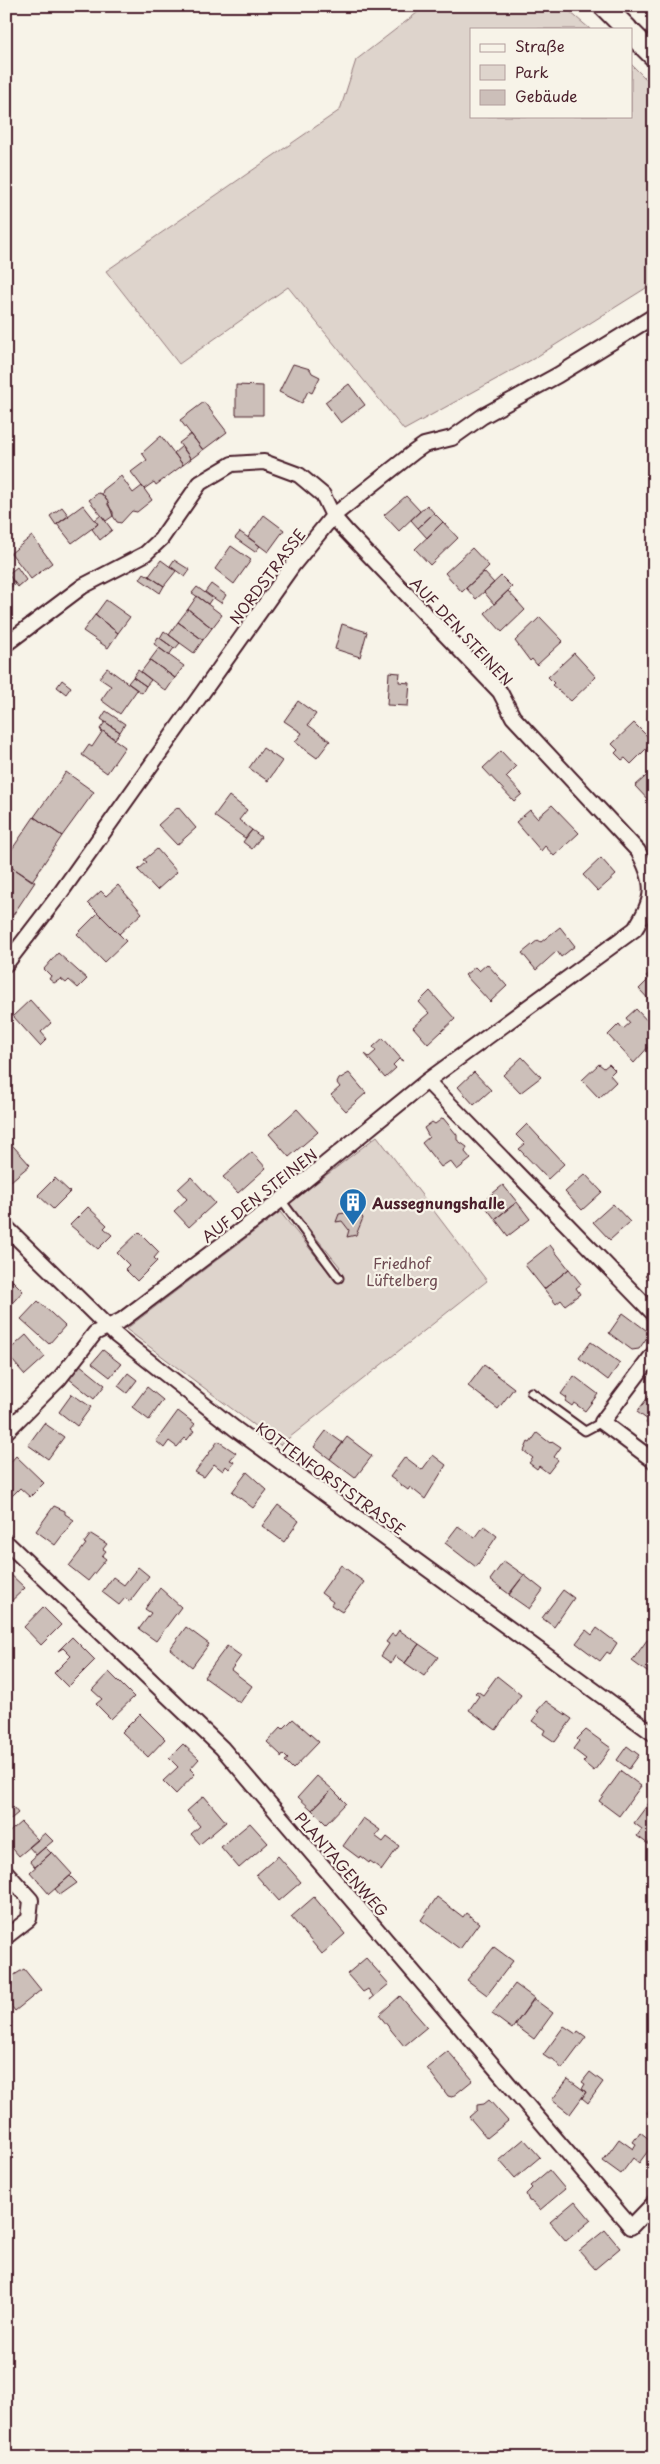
<svg xmlns="http://www.w3.org/2000/svg" width="660" height="2464" viewBox="0 0 660 2464" font-family="'Playpen Sans',sans-serif">
	<rect width="100%" height="100%" fill="#f7f3e8"/>
	<filter id="ink" filterUnits="userSpaceOnUse"><feTurbulence type="fractalNoise" baseFrequency=".02" numOctaves="2"/><feDisplacementMap in="SourceGraphic" scale="10" xChannelSelector="R" yChannelSelector="G"/><feConvolveMatrix kernelMatrix="1 2 1 2 8 2 1 2 1" color-interpolation-filters="sRGB"/></filter>
	<g filter="url(#ink)">
		<path fill="#ded4cc" stroke="#947a7c" d="M426 6H563L590 29H471V116H631V64L654 87V283L533 359 404 430 288 287 179 364 106 271 340 110 356 60Z
			M377 1136 487 1281 280 1445 126 1329 280 1212 332 1276 340 1267 289 1204Z"/>
		<path fill="#ccbfb9" stroke="#4a1f2b" d="M293 364 310 369 312 373 320 377 312 393 308 391 302 403 279 392Z
			M349 384 365 405 341 423 325 402Z
			M236 385 263 386V415H236Z
			M204 402 227 432 203 450 180 420Z
			M191 434 203 450 191 459 179 443Z
			M161 436 183 465 156 485 154 482 144 489 131 472 147 460 142 453Z
			M182 446 191 459 183 465 174 453Z
			M121 476 133 493 142 486 152 500 137 512 132 511 121 523 117 522 113 516 108 502 102 494 103 490Z
			M98 493 102 494 108 502V505L113 512V516L106 521 89 500Z
			M406 496 420 511 399 531 384 515Z
			M83 505 98 524 72 543 57 524Z
			M427 505 434 513 418 528 411 520Z
			M62 507 69 516 56 525 50 516Z
			M434 513 443 522 427 538 418 528Z
			M101 515 112 530 100 540 92 529 98 524 95 520Z
			M264 515 284 530 268 552 248 537Z
			M443 522 458 538 430 565 415 549Z
			M240 532 260 546 255 552 235 538Z
			M32 536 52 563 31 579 11 553Z
			M231 546 251 560 234 584 215 569Z
			M472 548 489 566 462 592 445 573Z
			M161 560 176 571 164 586 149 576Z
			M174 560 190 570 185 577 170 566Z
			M17 567 26 580 18 587 8 574Z
			M6 571 15 584 6 591Z
			M484 572 494 583 476 599 466 588Z
			M144 573 164 586 160 593 140 579Z
			M501 576 512 587 494 604 484 592Z
			M211 584 226 595 221 603 205 592Z
			M197 587 212 598 208 604 192 593Z
			M508 591 525 610 502 632 485 613Z
			M197 596 222 615 212 628 188 609Z
			M106 600 130 617 118 633 95 615Z
			M188 609 212 628 203 640 178 622Z
			M95 615 118 633 108 648 83 631Z
			M540 617 563 641 537 665 532 659 530 661 515 641Z
			M178 622 203 640 194 653 169 635Z
			M342 624 367 632 360 657 335 649Z
			M164 631 180 643 175 649 160 638Z
			M158 637 174 648 169 655 154 644Z
			M159 648 184 666 175 678 150 660Z
			M574 653 596 677 571 701 552 685 554 683 548 677Z
			M150 660 175 678 166 691 141 672Z
			M107 668 137 690 120 714 101 700 111 686 99 678Z
			M138 670 151 680 146 686 133 677Z
			M389 672 400 673 399 682 410 683 408 706 387 705Z
			M133 677 146 686 142 693 128 683Z
			M62 680 71 687 66 694 57 687Z
			M298 701 316 714 308 725 330 741 317 758 295 742 302 733 284 721Z
			M106 711 125 724 120 732 101 719Z
			M105 722 120 732 115 739 100 729Z
			M634 723 653 742 631 764 625 758 622 760 615 753 618 750 612 744Z
			M100 729 125 747 107 773 82 755 89 745 92 747 102 732Z
			M263 748 282 761 268 781 249 768Z
			M501 751 516 767 506 777 522 794 514 801 483 768Z
			M654 769V801L651 803 635 786Z
			M66 772 94 792 62 836 34 817Z
			M229 796 247 810 239 820 252 830 245 838 214 816Z
			M552 805 579 833 554 856 545 846 541 851 516 822 530 810 537 818Z
			M178 807 196 828 177 845 158 825Z
			M34 817 62 836 32 881 6 863V858Z
			M252 830 261 837 252 849 243 842Z
			M157 849 177 872 157 890 138 870 147 862 144 860Z
			M601 858 616 875 598 891 583 875Z
			M7 864 35 882 11 918 6 915Z
			M118 885 142 913 119 934 88 903 101 891 106 896Z
			M98 913 126 941 104 962 77 934Z
			M560 927 575 946 561 957 557 951 536 970 522 953 538 940 541 942Z
			M58 953 87 979 78 988 69 980 66 983 61 979 54 983 49 979 51 976 44 969Z
			M487 964 507 986 490 1002 465 975 475 967 479 971Z
			M654 969V1005L639 989 649 979 646 976Z
			M430 991 455 1019 428 1044 413 1027 429 1013 419 1002Z
			M30 1000 51 1023 41 1032 47 1039 40 1046 13 1016Z
			M636 1009 654 1028V1044H651L634 1063 608 1035 619 1024 623 1029 630 1023 626 1018Z
			M383 1038 403 1061 399 1059 393 1065 396 1068 385 1078 365 1054 369 1057 376 1051 373 1047Z
			M522 1057 541 1077 520 1093 503 1075Z
			M599 1064 604 1068 609 1064 615 1070 610 1075 616 1082 599 1098 582 1080Z
			M474 1072 491 1090 474 1105 458 1087Z
			M349 1073 366 1093 346 1111 331 1095 340 1087 337 1083 339 1079Z
			M297 1109 318 1132 289 1157 269 1134Z
			M443 1118 457 1135V1140L467 1147 465 1152 471 1159 457 1170 450 1161 441 1167 422 1143 429 1137 424 1128 432 1122 435 1124Z
			M527 1124 564 1164 548 1179 519 1149 525 1144 516 1135Z
			M6 1138 30 1165 11 1181 6 1176Z
			M252 1152 266 1168 238 1193 223 1177Z
			M585 1174 602 1192 582 1210 565 1192Z
			M191 1177 215 1203 189 1227 174 1211 187 1199 178 1189Z
			M55 1178 70 1192 53 1209 38 1195Z
			M503 1185 517 1202 495 1219 482 1202Z
			M517 1202 530 1219 508 1236 495 1219Z
			M613 1204 630 1222 610 1240 593 1222Z
			M88 1207 107 1225 104 1228 112 1235 98 1249 70 1225Z
			M357 1211 363 1218 356 1235 347 1237 349 1230 342 1221 336 1222 339 1214Z
			M139 1232 159 1252 154 1258 157 1261 137 1281 125 1269 129 1265 117 1253Z
			M550 1245 569 1269 544 1289 525 1265Z
			M654 1268V1286L645 1276Z
			M569 1269 581 1284 576 1288 580 1294 565 1305 561 1300 556 1304 544 1289Z
			M6 1275 13 1281 6 1288Z
			M13 1281 23 1291 6 1310V1288Z
			M38 1301 65 1326 49 1344 21 1319Z
			M623 1313 650 1333 639 1349 632 1350 609 1333Z
			M26 1335 45 1357 25 1375 6 1353Z
			M591 1342 620 1363 608 1380 579 1358Z
			M103 1350 121 1364 110 1377 92 1363Z
			M79 1364 105 1385 94 1399 68 1378Z
			M484 1365 514 1388 498 1409 468 1386Z
			M128 1373 137 1380 127 1393 118 1386Z
			M574 1376 598 1394 585 1411 574 1403 572 1406 565 1401 567 1398 561 1394Z
			M147 1387 163 1400 149 1420 132 1407Z
			M654 1389V1428L646 1423 648 1420 637 1412Z
			M72 1394 91 1407 77 1426 59 1412Z
			M178 1411 195 1424 191 1429 194 1431 187 1440 185 1438 177 1447 169 1441 164 1448 156 1441Z
			M44 1423 64 1437 48 1459 28 1445Z
			M326 1431 343 1443 330 1459 314 1447Z
			M537 1433 550 1443 552 1441 561 1447 554 1457 558 1460 548 1473 539 1466 537 1469 529 1463 533 1458 524 1451 528 1442 530 1443Z
			M347 1437 372 1456 355 1478 330 1459Z
			M218 1441 236 1453 230 1460 234 1462 229 1469 226 1466 223 1471 214 1464 204 1477 195 1472Z
			M433 1455 446 1465 425 1499 410 1487 408 1490 390 1477 405 1457 422 1470Z
			M16 1456 44 1483 30 1497 20 1488 6 1502V1467Z
			M247 1472 267 1490 253 1508 232 1492Z
			M278 1505 299 1521 284 1542 262 1526Z
			M54 1506 65 1511V1514L74 1520 55 1545 36 1531Z
			M458 1526 475 1538 484 1526 497 1536 476 1567 445 1543Z
			M91 1534 107 1544 103 1549 106 1551 102 1556 106 1559 88 1581 69 1566 86 1544 84 1543Z
			M504 1561 524 1575 509 1594 490 1580Z
			M341 1565 364 1582 342 1612 331 1605 333 1602 321 1593Z
			M138 1567 149 1576 130 1601 125 1598 119 1605 102 1592 113 1577 124 1585Z
			M7 1571 25 1588 6 1606V1572Z
			M524 1575 543 1590 529 1609 509 1595Z
			M160 1588 181 1607 156 1641 139 1629 151 1613 145 1609Z
			M563 1590 574 1598 554 1627 542 1618Z
			M43 1607 61 1625 41 1645 24 1627Z
			M186 1627 209 1644 192 1667 170 1649Z
			M597 1628 617 1643 610 1654 607 1652 600 1661 576 1643 586 1630 592 1635Z
			M399 1630 419 1644 405 1663 395 1656 391 1663 381 1656 389 1644 386 1642 392 1634 395 1636Z
			M72 1637 95 1660 68 1687 54 1673 71 1656 63 1648 58 1651Z
			M647 1640 654 1645V1677L632 1661Z
			M419 1644 438 1657 424 1676 405 1663Z
			M227 1646 241 1656 231 1670 252 1686 240 1703 204 1677Z
			M109 1672 134 1697 111 1719 96 1704 102 1699 92 1690Z
			M497 1676 521 1695 496 1730 469 1710 479 1696 475 1693 477 1691 483 1695Z
			M546 1701 572 1719 555 1742 543 1734 545 1730 532 1721 539 1712 537 1711Z
			M140 1714 165 1739 148 1757 122 1732Z
			M293 1719 319 1742 293 1769 285 1761 288 1759 283 1754 281 1757V1755L267 1742 281 1727 283 1729Z
			M586 1730 611 1748 594 1771 583 1762 586 1759 573 1749 579 1741 577 1739Z
			M183 1744 199 1759 190 1769 195 1774 176 1794 163 1781 178 1767 169 1758Z
			M627 1746 639 1755 629 1769 617 1760Z
			M621 1771 641 1786 619 1816 599 1801Z
			M317 1776 332 1789 312 1810 298 1797Z
			M332 1789 346 1803 326 1824 312 1810Z
			M204 1796 226 1822 200 1844 191 1834 200 1826 187 1811Z
			M654 1796V1836L648 1844 637 1836 642 1829 634 1823Z
			M13 1807 18 1813 6 1823V1813Z
			M363 1818 380 1830 375 1836 383 1842 387 1837 399 1846 381 1871V1869L370 1861 369 1863 360 1856 359 1858 343 1846Z
			M21 1822 38 1840 19 1856 6 1841V1835Z
			M250 1823 268 1843 239 1868 221 1847Z
			M45 1833 53 1841 36 1855 29 1847Z
			M654 1836V1849L648 1844Z
			M45 1847 51 1853 35 1867 30 1861Z
			M52 1852 72 1874 49 1894 30 1872Z
			M278 1856 301 1882 279 1901 256 1875Z
			M70 1876 77 1883 60 1895 55 1889Z
			M314 1897 345 1934 322 1954 291 1917Z
			M437 1897 463 1917 466 1913 479 1923 460 1949 421 1920Z
			M494 1947 513 1961 487 1995 467 1980Z
			M366 1958 389 1984 370 2000 373 1996 368 1989 363 1992 347 1974Z
			M24 1969 41 1990 15 2011 6 1999V1980Z
			M515 1984 534 1998 512 2029 492 2014Z
			M400 1996 427 2027 404 2046 379 2015Z
			M534 1999 553 2013 534 2039 515 2025Z
			M6 2009 10 2014 7 2017 12 2023 6 2027Z
			M564 2026 576 2034 578 2031 586 2037 562 2069 553 2059H549L543 2055Z
			M448 2051 473 2080 452 2097 448 2096 427 2068Z
			M590 2072 603 2082 588 2103 582 2098 586 2092 582 2089 585 2084 582 2082Z
			M568 2079 586 2092 570 2114 552 2100Z
			M489 2100 508 2121 487 2138 469 2117 477 2110V2105L484 2104Z
			M654 2103V2118L647 2113Z
			M640 2132 654 2143 639 2163 633 2158 621 2174 603 2161 619 2139 633 2149 636 2144 633 2142Z
			M524 2139 540 2157 515 2178 499 2160Z
			M549 2170 565 2189 540 2210 533 2202 529 2201 526 2194 532 2188 530 2186Z
			M575 2201 591 2220 566 2241 550 2222Z
			M605 2230 620 2248 595 2269 579 2251Z"/>
		<g fill="none" stroke-linecap="round" stroke-linejoin="round">
			<g stroke="#4a1f2b" stroke-width="11">
				<path id="service" d="M281 1200 339 1278
					M531 1392 585 1431 602 1422"/>
			</g>
			<g stroke="#4a1f2b" stroke-width="18">
				<path id="minor" d="M6 644 83 586 145 554 161 539 200 483 232 464 264 462 299 475 323 495 333 516 346 531 500 692 513 717 638 851C656 884 655 898 635 929L427 1081 281 1200 122 1320 95 1333 59 1379 6 1432
					M6 964 59 895 293 565 333 516 414 452 424 445 452 438 483 416 558 375 654 316
					M427 1081 654 1314
					M6 1227 117 1336 234 1428 654 1734
					M654 1353 602 1422 654 1461
					M6 1542 222 1748 631 2227 654 2203
					M6 1872 31 1900 29 1919 6 1937"/>
			</g>
			<g stroke="#4a1f2b" stroke-width="24">
				<path id="secondary" d="M604 6 627 29
					M631 33 654 56"/>
			</g>
			<use href="#service" stroke="#f7f3e8" stroke-width="7"/>
			<use href="#minor" stroke="#f7f3e8" stroke-width="14"/>
			<use href="#secondary" stroke="#f7f3e8" stroke-width="20"/>
		</g>
	</g>
	<defs>
		<g id="building-pin" transform="scale(1.4375)"><path d="M0 17L-7.5 6A9.5 9.5 0 1 1 7.5 6Z" fill="#1f6fb2" stroke="#f7f3e8"/><path d="M-4-6H4V6H1V3H-1V6H-4ZM-2.5-4.3h1.7v1.8h-1.7ZM.8-4.3h1.7v1.8H.8ZM-2.5-1h1.7V.8h-1.7ZM.8-1h1.7V.8H.8Z" fill="#fff"/></g>
	</defs>
	<g fill-rule="evenodd">
		<use href="#building-pin" x="353" y="1202"/>
	</g>
	<g text-anchor="middle" dominant-baseline="central" stroke-width="4.5" stroke-linejoin="round" paint-order="stroke">
		<g font-size="15" fill="#4a1f2b" stroke="#f7f3e8">
			<text transform="translate(267 576) rotate(-53)">NORDSTRASSE</text>
			<text transform="translate(462 631) rotate(47)">AUF DEN STEINEN</text>
			<text transform="translate(259 1195) rotate(-38)">AUF DEN STEINEN</text>
			<text transform="translate(331 1478) rotate(36)">KOTTENFORSTSTRASSE</text>
			<text transform="translate(342 1864) rotate(49)">PLANTAGENWEG</text>
		</g>
		<g font-size="15" font-weight="bold" fill="#4a1f2b" stroke="#f7f3e8" text-anchor="start">
			<text x="372" y="1202">Aussegnungshalle</text>
		</g>
		<g font-size="15" fill="#6f4c53" stroke="#f7f3e8">
			<text x="402" y="1262">Friedhof<tspan x="402" dy="17">Lüftelberg</tspan></text>
		</g>
	</g>
	<rect width="660" height="2464" fill="none" stroke="#f7f3e8" stroke-width="25"/>
	<rect x="12" y="12" width="635" height="2439" fill="none" stroke="#4a1f2b" stroke-width="2" filter="url(#ink)"/>
	<rect x="470" y="28" width="162" height="90" fill="#f7f3e8" stroke="#b29e9c"/>
	<rect x="480" y="44" width="25" height="8" fill="#f7f3e8" stroke="#b29e9c"/>
	<text x="515" y="52" font-size="15" fill="#4a1f2b">Straße</text>
	<rect x="480" y="65" width="25" height="15" fill="#ded4cc" stroke="#b29e9c"/>
	<text x="515" y="78" font-size="15" fill="#4a1f2b">Park</text>
	<rect x="480" y="90" width="25" height="15" fill="#ccbfb9" stroke="#b29e9c"/>
	<text x="515" y="102" font-size="15" fill="#4a1f2b">Gebäude</text>
</svg>
